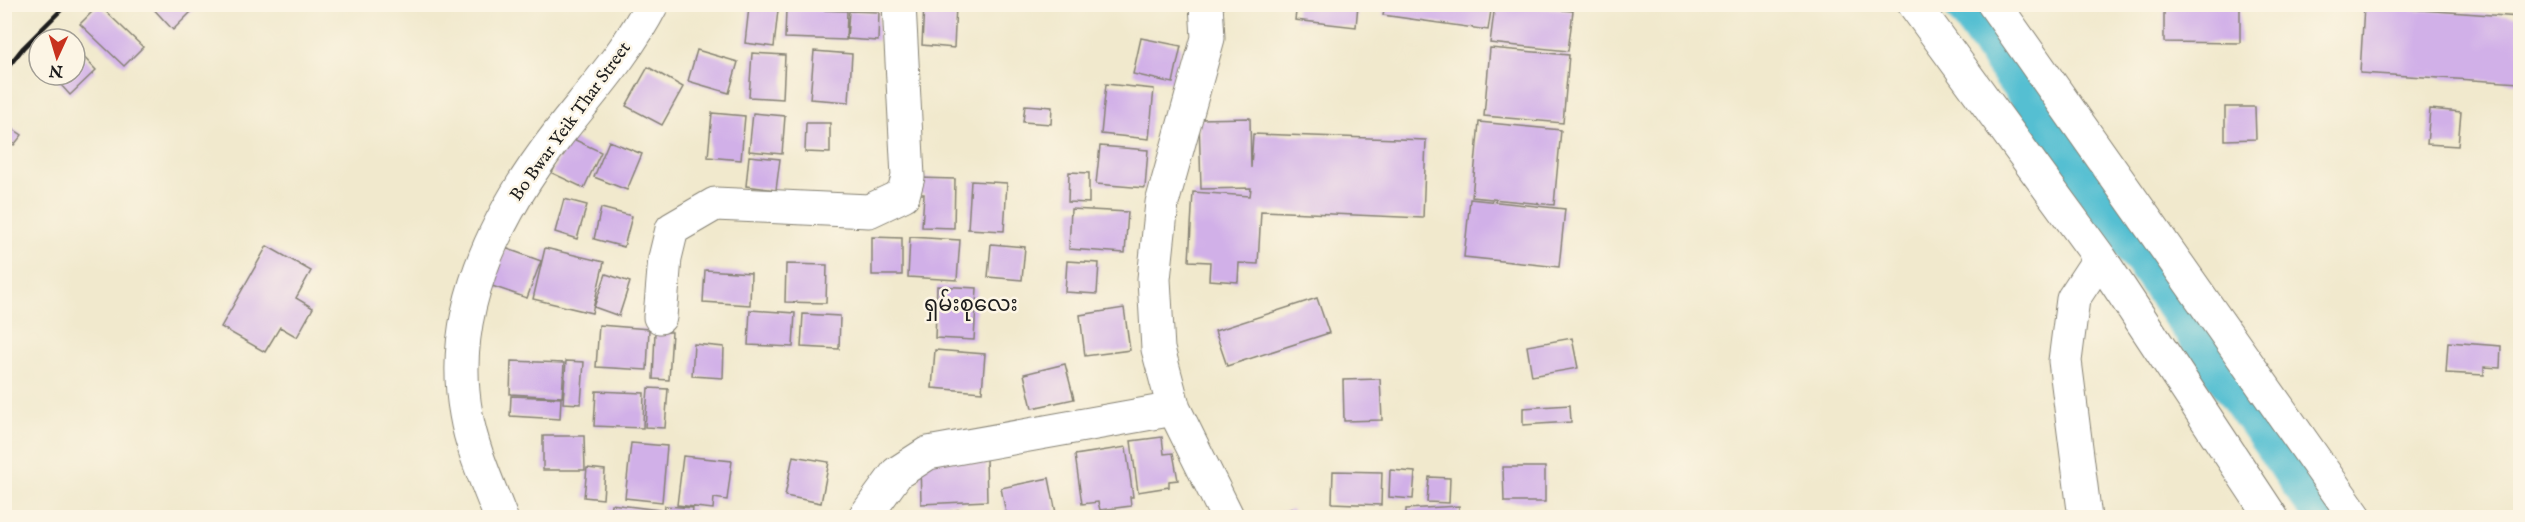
<svg xmlns="http://www.w3.org/2000/svg" width="2525" height="522" viewBox="0 0 2525 522" font-family="'IM FELL English','Noto Sans Myanmar',serif">
	<rect width="100%" height="100%" fill="#fcf5e5"/>
	<filter id="ink" filterUnits="userSpaceOnUse"><feTurbulence type="fractalNoise" baseFrequency=".0167" numOctaves="2"/><feDisplacementMap in="SourceGraphic" scale="12" xChannelSelector="R" yChannelSelector="G"/><feConvolveMatrix kernelMatrix="1 2 1 2 8 2 1 2 1" color-interpolation-filters="sRGB"/></filter>
	<filter id="wash" filterUnits="userSpaceOnUse"><feTurbulence type="fractalNoise" baseFrequency=".008" numOctaves="4" result="noise"/><feDisplacementMap in="SourceGraphic" scale="24" xChannelSelector="R" yChannelSelector="G"/><feGaussianBlur stdDeviation="1.35" result="paint"/><feColorMatrix in="noise" values="0 0 0 0 0 0 0 0 0 0 0 0 0 0 0 0 0 1.4 0 .05"/><feComposite in="paint" operator="in"/></filter>
	<g filter="url(#wash)">
		<rect width="100%" height="100%" fill="#f1e9cd"/>
		<g fill="none" stroke-linecap="round" stroke-linejoin="round">
			<path stroke="#55bfd2" stroke-width="38" d="M1962 4 2324 518"/>
		</g>
		<g id="blocks">
			<path fill="#d1b0e8" d="M4 4H11L4 19Z
				M149 4H199L173 30Z
				M924 4 956 5 954 48 922 45Z
				M1297 4H1358L1356 27 1295 20Z
				M1385 4H1492L1488 30 1383 15Z
				M1495 4 1573 11 1568 51 1490 43Z
				M2164 4H2240V43L2164 42Z
				M99 5 143 47 124 66 80 24Z
				M2364 6 2520 17V83L2360 73Z
				M749 7 778 10 774 47 745 43Z
				M786 9 847 11 846 40 785 38Z
				M849 11 879 12 878 41 847 39Z
				M1141 38 1181 46 1173 83 1133 74Z
				M75 48 96 70 70 95 52 75H75Z
				M1490 48 1569 55 1563 123 1484 116Z
				M697 50 738 62 729 93 688 81Z
				M814 51 852 54 849 102 810 99Z
				M752 53 785 55 783 99 749 97Z
				M648 67 683 87 662 125 626 106Z
				M1106 84 1154 89 1149 139 1101 134Z
				M1025 105 1052 107 1051 124 1023 122Z
				M2225 107H2255L2256 139 2225 140Z
				M2430 109 2461 112 2458 146 2427 144Z
				M712 113 745 116 741 160 708 157Z
				M753 113 785 116 782 154 749 151Z
				M1250 118 1251 168 1253 134 1426 140 1423 218 1261 211 1258 264 1239 263 1238 282 1209 280 1210 262 1189 261 1193 192 1250 196 1251 188 1201 189 1199 119Z
				M1479 122 1561 130 1554 205 1472 197Z
				M806 123H830V153L805 152Z
				M10 127 22 135 14 145 4 138Z
				M569 137 601 152 584 188 552 173Z
				M609 141 642 154 627 190 594 177Z
				M1100 146 1148 150 1145 188 1096 184Z
				M749 156 780 159 776 190 746 186Z
				M1069 172 1089 173V203L1068 202Z
				M918 178 955 179 954 228 922 227 924 194H917Z
				M971 181 1007 183 1004 231 968 229Z
				M564 199 587 205 577 239 555 232Z
				M1470 199 1565 209 1559 267 1464 257Z
				M601 208 632 216 624 247 594 239Z
				M1071 209 1128 212 1125 253 1069 249Z
				M872 237 902 238V275H872Z
				M910 237 960 240 957 280 908 277Z
				M991 244 1025 247 1022 280 988 277Z
				M267 246 311 271 296 298 313 308 297 337 280 327 265 352 221 327Z
				M505 248 541 261 527 298 492 286Z
				M545 248 604 262 592 313 533 299Z
				M1067 261 1099 263 1097 294 1065 292Z
				M786 264 827 265 826 303 785 302Z
				M705 270 751 273 750 305 703 302Z
				M606 274 630 282 619 316 594 307Z
				M937 286 977 288 974 340 935 338Z
				M1317 298 1329 333 1227 366 1215 331Z
				M1124 308 1130 350 1085 356 1080 315Z
				M750 310 795 313 793 347 748 345Z
				M803 314 840 316 839 349 801 347Z
				M599 325 649 329 647 370 596 367Z
				M655 332H672L669 380 653 379Z
				M1572 338 1578 368 1532 376 1527 346Z
				M2448 342 2501 346 2500 368 2484 367V375L2446 373Z
				M694 344 724 347 723 378 692 376Z
				M935 350 985 354 982 392 932 388Z
				M511 361 564 363 562 397 510 394Z
				M566 361 584 362 581 404 563 403Z
				M1065 364 1074 399 1032 408 1024 374Z
				M1380 379 1382 420 1344 421 1343 380Z
				M648 388 668 389 665 428 645 427Z
				M596 391 644 393 643 428 594 426Z
				M511 396 561 398 560 419 510 416Z
				M1570 405 1571 422 1523 425V408Z
				M543 436H584L585 470H543Z
				M1162 437 1164 454 1173 453 1178 480 1169 481V487L1138 492 1131 441Z
				M631 443 667 446 662 502 625 498Z
				M1126 447 1133 497H1130L1131 506 1100 510 1098 502 1082 504 1075 455Z
				M683 456 732 461 727 500 714 498 713 509 677 505Z
				M793 456 829 462 821 503 785 496Z
				M986 458 987 501 921 504 920 460Z
				M1503 467H1545V502H1504Z
				M587 468 605 470 603 499 584 497Z
				M1390 470 1415 472 1413 499 1389 497Z
				M1333 471 1382 472 1381 505 1332 503Z
				M1429 477 1450 478 1449 503 1427 502Z
				M1049 478 1057 518H1007L1001 488Z
				M611 504 659 510 658 518H609Z
				M665 506 693 508 692 518H664Z
				M1459 506V518H1406V509Z
				M1292 509 1295 518H1262V517Z
				M959 510 961 518H940L939 514Z"/>
		</g>
	</g>
	<g filter="url(#ink)">
		<use href="#blocks" fill-opacity="0" stroke="#868274" stroke-width="1.5"/>
		<g fill="none" stroke-linecap="round" stroke-linejoin="round">
			<g stroke="#868274" stroke-width="35">
				<path id="minor" d="M1206 4 1208 38 1162 203 1154 279 1158 349 1174 409 1228 518
					M1914 4 2100 258 2272 518
					M1994 4 2356 518
					M660 317 665 258 672 229 715 204 869 211 903 195 908 177 899 4
					M501 518C488 484 472 450 466 414 447 311 497 213 559 133 591 92 628 51 652 4
					M864 518 897 473 928 453 1174 409
					M2085 518 2065 361 2073 299 2100 258"/>
			</g>
			<use href="#minor" stroke="#fff" stroke-width="33"/>
			<path stroke="#1c1c1c" stroke-width="4.5" d="M4 72 23 48 67 4"/>
		</g>
	</g>
	<g text-anchor="middle" dominant-baseline="central" stroke-width="5" stroke-linejoin="round" paint-order="stroke">
		<g font-size="18" fill="#1c1c1c" stroke="#fcf5e5">
			<text transform="translate(571 122) rotate(-54)">Bo Bwar Yeik Thar Street</text>
		</g>
		<g font-size="21" fill="#1c1c1c" stroke="#fcf5e5">
			<text x="971" y="305">ရှမ်းစုလေး</text>
		</g>
	</g>
	<rect width="2525" height="522" fill="none" stroke="#fcf5e5" stroke-width="24"/>
	<g transform="translate(57 57) rotate(184)"><circle r="28" fill="#fcf5e5" stroke="#a29e95" stroke-width="1.5"/>
	<path d="M0-4.5L10 22L0 15L-10 22Z" fill="#c8321e"/>
	<text y="-9" font-size="16" font-weight="bold" text-anchor="middle" fill="#1c1c1c">N</text>
	</g>
</svg>
